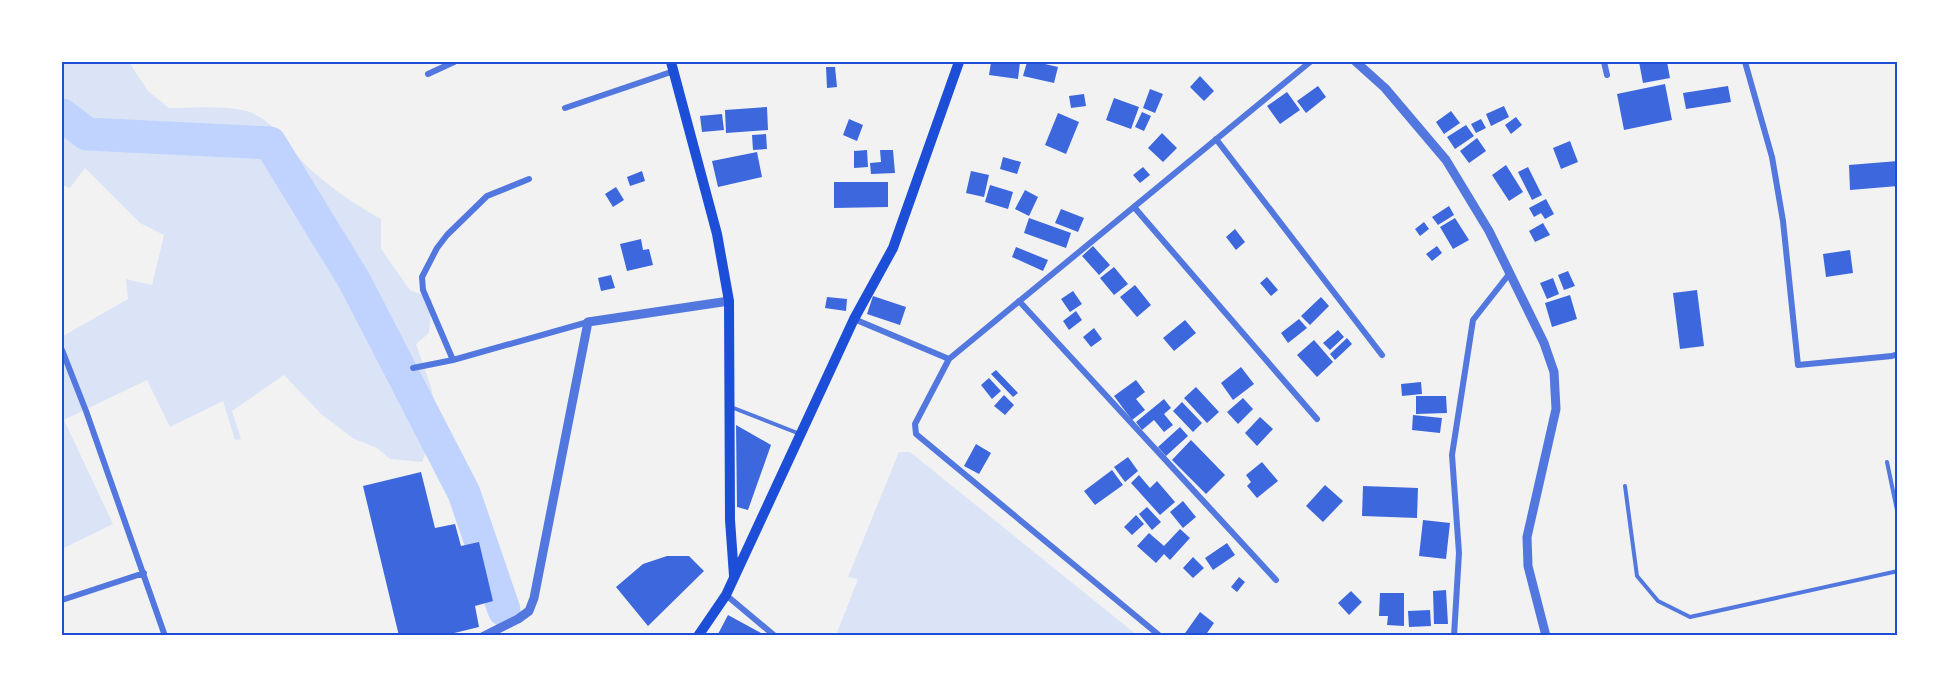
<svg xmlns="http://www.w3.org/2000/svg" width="1959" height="697" viewBox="0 0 1959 697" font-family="'Source Sans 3',sans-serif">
	<rect width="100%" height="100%" fill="#f2f2f2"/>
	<path fill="#dbe4f7" d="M62 62H129L148 91 169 108C194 108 222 105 247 111 274 119 290 150 310 169 332 189 356 205 381 219V249L410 290 432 299 429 333 416 344 431 387 438 420 422 462 390 459 377 448 354 439 321 414 284 375 232 411 241 439 235 440 223 401 170 427 147 380 64 420 113 524 62 549V334L63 336 128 299 126 279 152 285 164 235 140 223 85 168 70 188 62 185Z
		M899 452H910L1137 635H836L858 579 848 577Z"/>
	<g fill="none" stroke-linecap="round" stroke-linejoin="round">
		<path stroke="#bfd3fe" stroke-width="33" d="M62 115 87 134 270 143 354 280 464 493 504 610"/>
	</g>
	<path fill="#3d67dc" d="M991 62H1020L1018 79 989 75Z
		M1027 62H1036L1058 67 1054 83 1023 76Z
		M1639 62H1667L1670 78 1643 83Z
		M826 67H835L837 87 827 88Z
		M1200 76 1214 91 1204 101 1190 87Z
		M1665 84 1672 120 1624 130 1617 94Z
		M1318 86 1326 97 1306 113 1297 101Z
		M1728 86 1731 102 1686 109 1683 93Z
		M1150 89 1163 94 1155 113 1143 108Z
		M1287 92 1300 110 1280 124 1267 106Z
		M1084 94 1086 106 1071 108 1069 96Z
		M1114 98 1139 107 1131 129 1106 120Z
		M1504 106 1509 117 1491 126 1486 114Z
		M767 107 768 130 726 133 725 110Z
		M1451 111 1460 123 1444 134 1436 122Z
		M1142 112 1151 116 1144 131 1135 127Z
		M1058 113 1079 122 1066 154 1045 145Z
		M722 114 724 130 702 132 700 116Z
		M1516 117 1522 125 1511 134 1505 125Z
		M849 119 863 125 857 141 843 135Z
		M1481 119 1486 128 1476 133 1471 124Z
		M1466 125 1474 136 1455 149 1447 137Z
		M1162 133 1177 148 1163 162 1148 148Z
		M766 134 767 149 753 150 752 135Z
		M1477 138 1486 151 1469 163 1460 151Z
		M1570 141 1578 162 1561 169 1553 148Z
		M867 150 868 167 854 168V151Z
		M880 150H893L895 173 871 174 870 163 881 162Z
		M757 152 762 177 718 187 712 161Z
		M1003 157 1021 162 1017 174 1000 169Z
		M1898 161V186L1850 190 1849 165Z
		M1506 165 1523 192 1509 201 1492 175Z
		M1143 167 1150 175 1140 183 1133 175Z
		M1528 167 1542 195 1532 200 1518 172Z
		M642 171 645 181 630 186 627 177Z
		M971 171 989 175 984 197 966 193Z
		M834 182H888V207L834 208Z
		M990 185 1013 192 1008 209 985 202Z
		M616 187 624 200 613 207 605 194Z
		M1025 190 1038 197 1029 216 1015 209Z
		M1546 199 1554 214 1545 219 1541 213 1534 217 1529 208Z
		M1449 206 1454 215 1438 225 1432 217Z
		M1061 209 1084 218 1078 232 1055 223Z
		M1029 218 1071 233 1066 248 1024 233Z
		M1455 218 1469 240 1453 249 1440 227Z
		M1424 222 1429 229 1420 236 1415 229Z
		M1543 223 1550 235 1535 242 1529 231Z
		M1235 229 1245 242 1236 250 1226 237Z
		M641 239 643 250 649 249 653 265 627 271 620 244Z
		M1093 246 1110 265 1099 275 1082 256Z
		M1437 246 1442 253 1432 261 1426 254Z
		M1016 247 1048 260 1043 271 1012 257Z
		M1850 250 1853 273 1826 277 1823 254Z
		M1114 267 1128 284 1114 295 1100 278Z
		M1568 271 1575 286 1564 290 1558 275Z
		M611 275 615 288 601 291 598 278Z
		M1267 277 1278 290 1271 296 1260 283Z
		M1553 278 1559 294 1547 299 1540 283Z
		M1135 285 1151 305 1137 317 1120 297Z
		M1697 290 1704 346 1680 349 1673 293Z
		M1073 291 1082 304 1070 312 1061 299Z
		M1570 295 1577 319 1552 327 1545 303Z
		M873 296 906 307 900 325 867 314Z
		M827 297 847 299 846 311 825 308Z
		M1321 297 1329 306 1310 325 1301 316Z
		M1076 311 1082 320 1069 330 1063 321Z
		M1299 319 1307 328 1288 343 1281 333Z
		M1185 320 1196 333 1174 351 1163 338Z
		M1094 328 1102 339 1091 347 1083 337Z
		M1338 330 1344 337 1330 350 1323 343Z
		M1347 338 1352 344 1335 360 1330 354Z
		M1314 340 1333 362 1317 377 1297 355Z
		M1241 367 1254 384 1233 400 1221 383Z
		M996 370 1018 393 1013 397 991 374Z
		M989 378 1001 391 992 399 981 385Z
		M1136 380 1145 392 1136 399 1145 410 1132 420 1114 396Z
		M1421 382 1422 394 1402 396 1401 384Z
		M1196 387 1219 412 1207 423 1184 398Z
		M1004 395 1014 405 1005 415 994 406Z
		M1416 396H1446L1447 413 1416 414Z
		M1243 398 1253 409 1238 424 1227 412Z
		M1164 399 1171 408 1164 414 1173 425 1164 432 1154 420 1142 430 1136 422Z
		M1182 402 1202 423 1193 432 1173 411Z
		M1413 415 1442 418 1440 433 1412 430Z
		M1260 417 1273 429 1257 446 1245 433Z
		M736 425 771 445 748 510 737 507Z
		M1180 427 1188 436 1166 456 1158 447Z
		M1191 440 1225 475 1206 494 1172 460Z
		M976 444 991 453 979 474 964 466Z
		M1128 457 1138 471 1125 482 1114 467Z
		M1262 462 1278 481 1257 498 1247 486 1251 482 1246 475Z
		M1112 470 1123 485 1095 505 1084 491Z
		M421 472 435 528 455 524 461 546 479 542 493 601 475 606 479 627 442 636H399L363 486Z
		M1139 475 1150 488 1157 481 1175 502 1160 515 1131 483Z
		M1325 485 1343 501 1323 522 1306 506Z
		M1363 486 1418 488 1417 518 1362 516Z
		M1183 501 1196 517 1183 528 1170 512Z
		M1147 507 1161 522 1152 530 1139 514Z
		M1136 515 1144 524 1132 535 1124 527Z
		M1423 520 1450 523 1446 559 1419 556Z
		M1180 529 1190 538 1170 560 1164 554 1156 563 1137 546 1149 533 1164 546Z
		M1227 543 1235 555 1213 570 1205 558Z
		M667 556H689L704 571 648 626 616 587 643 564Z
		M1193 557 1204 568 1193 578 1183 568Z
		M1239 577 1245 582 1237 592 1231 587Z
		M1446 590 1448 624H1434L1433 591Z
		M1351 591 1362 602 1349 615 1338 603Z
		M1380 593H1404V626L1387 625 1388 616H1379Z
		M1430 610 1431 626 1409 627 1408 611Z
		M1200 612 1214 623 1205 636H1183Z
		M728 615 761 633 760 636H717Z"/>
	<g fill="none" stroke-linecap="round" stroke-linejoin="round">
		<path stroke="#5277de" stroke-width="4" d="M731 407 800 434
			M1887 462 1898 515
			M1625 486 1637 576 1658 601 1690 617 1898 571"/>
		<path stroke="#5277de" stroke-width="6" d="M1604 62 1607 75
			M1745 62 1772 157 1783 221 1798 365 1892 356 1898 354
			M428 74 454 62
			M565 108 674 71
			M1216 139 1382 355
			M1134 207 1317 419
			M1019 301 1276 580
			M854 319 949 359
			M62 350 86 411 165 636
			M453 360 423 290 422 277 437 248 447 235 487 196 529 179
			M413 368 453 360 588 322
			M726 595 775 636
			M62 600 144 573
			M1160 636 916 434 915 424 949 359 1310 62
			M1454 636 1459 553 1452 455 1473 320 1510 273"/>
		<path stroke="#5277de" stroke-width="9" d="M1356 62 1385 88 1446 160 1489 231 1544 343 1554 372 1556 409 1527 537 1528 566 1546 636
			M484 636 518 619 529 611 534 598 588 322 729 301"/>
		<path stroke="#1d4ed8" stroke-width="10" d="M671 62 717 234 729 301 730 520 734 576
			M698 636 726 595 854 319 893 248 959 62"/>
	</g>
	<rect width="1959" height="697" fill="none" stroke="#ffffff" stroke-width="126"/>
	<rect x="63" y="63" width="1833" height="571" fill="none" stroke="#1d4ed8" stroke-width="2"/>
</svg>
